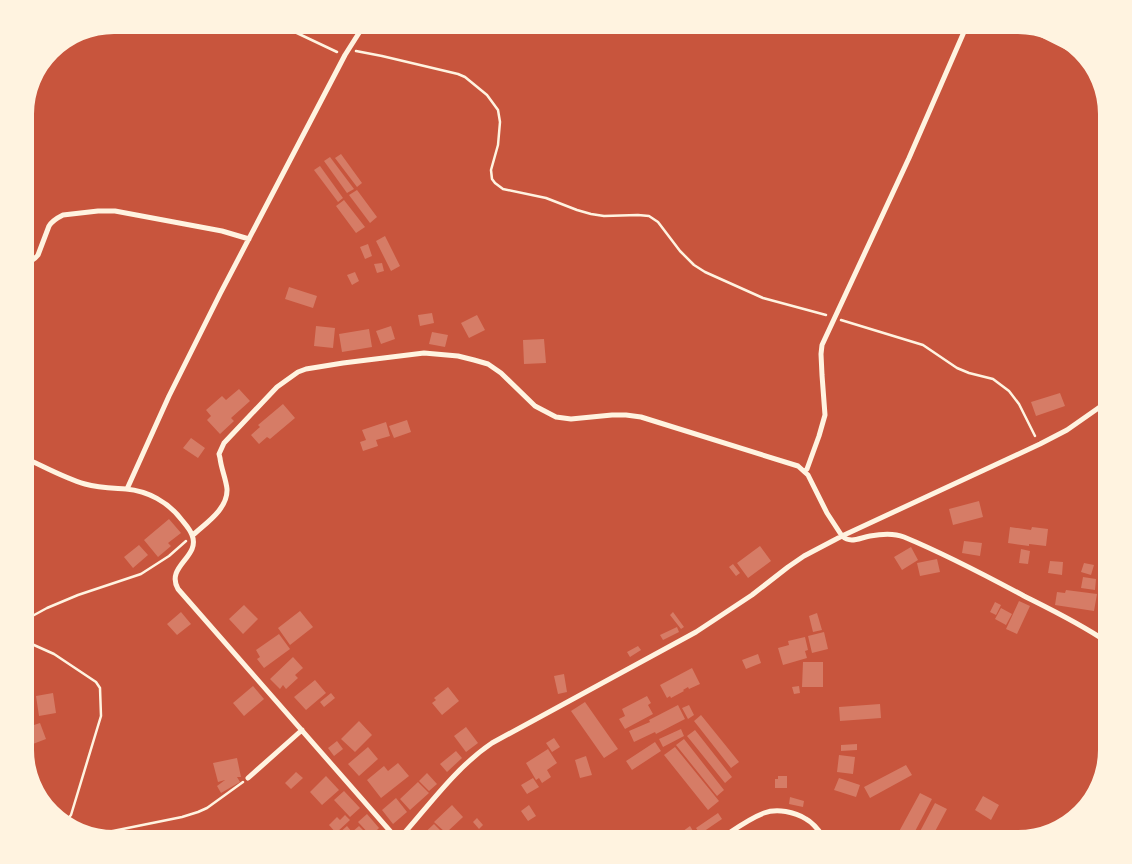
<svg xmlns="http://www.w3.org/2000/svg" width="1132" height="864" viewBox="0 0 1132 864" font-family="Montserrat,sans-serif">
	<rect width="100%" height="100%" fill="#c8553d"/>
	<path fill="#d67c66" d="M341 154 362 183 357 187 335 158Z
		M330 157 354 189 347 193 324 161Z
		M320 166 343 198 338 202 314 170Z
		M357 190 377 217 370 223 349 195Z
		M344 200 365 227 356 233 336 206Z
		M385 236 400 266 391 271 376 241Z
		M368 244 372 256 365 259 360 247Z
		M382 263 384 271 377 273 374 264Z
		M355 272 359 281 352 285 347 275Z
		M289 287 317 296 313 308 285 299Z
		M432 313 434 323 420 326 418 315Z
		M477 315 485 330 469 338 461 323Z
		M316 326 335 328 333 348 314 346Z
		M391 326 395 339 381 344 376 331Z
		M369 329 372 347 342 352 339 334Z
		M432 332 448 335 445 347 429 344Z
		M544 339 546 363 524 364 523 340Z
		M239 389 250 401 231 418 234 421 220 434 207 420 211 416 206 410 222 396 226 400Z
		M1060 393 1065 406 1036 416 1031 402Z
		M283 404 295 418 270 439 267 437 259 444 251 435 260 427 258 425Z
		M407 420 411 432 394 438 389 426Z
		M386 422 390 436 376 440 378 446 363 451 360 442 366 440 362 430Z
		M191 438 205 448 198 458 183 448Z
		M979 501 983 517 953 525 949 509Z
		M169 519 181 533 168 543 171 546 158 557 144 540Z
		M1010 527 1031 530 1032 527 1048 529 1046 546 1029 544V546L1008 543Z
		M964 541 982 543 980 556 962 553Z
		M139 545 148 555 133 568 124 557Z
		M760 546 771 561 748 578 737 563Z
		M911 547 918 560 902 570 894 557Z
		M1021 549 1030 551 1028 564 1019 563Z
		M937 559 940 572 920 576 917 563Z
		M1050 561 1063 562 1062 575 1048 573Z
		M1084 563 1094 565 1091 575 1081 572Z
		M733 564 740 573 736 576 729 567Z
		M1083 577 1096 579 1095 590 1081 588Z
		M1066 590 1097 594 1094 611 1055 605 1057 592 1065 593Z
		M1019 601 1030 606 1017 634 1006 629Z
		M1105 601 1107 602V615H1103Z
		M995 602 1001 605 996 615 990 612Z
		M244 605 258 619 243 634 229 619Z
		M1001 608 1012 614 1006 625 995 619Z
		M300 611 313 627 290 645 278 628Z
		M181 612 191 624 177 635 167 624Z
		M673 612 684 627 681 629 670 615Z
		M817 613 822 630 813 632 809 616Z
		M677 627 679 632 663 640 660 635Z
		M824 632 828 649 812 653 808 636Z
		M279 634 290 649 264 668 257 659 260 657 256 650Z
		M805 637 808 650 805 651 807 658 783 665 778 648 789 645 788 641Z
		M638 646 641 650 630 657 627 652Z
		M758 654 761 663 746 669 742 660Z
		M293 657 303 668 295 675 298 678 286 689 283 685 280 689 270 679Z
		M803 662H823V687H802Z
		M692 668 700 684 689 689 688 687 683 690 684 691 671 698 670 696 667 698 660 685Z
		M564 674 567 692 558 694 554 676Z
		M315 680 326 693 306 710 294 697Z
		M253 686 264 699 244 716 233 703Z
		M799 686 800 693 794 694 792 687Z
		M448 687 459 701 442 715 432 703 436 700 434 698Z
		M53 693 56 713 39 716 36 696Z
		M331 693 335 698 324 707 320 702Z
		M647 696 651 703 648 705 653 714 625 729 619 719 625 716 622 709Z
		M585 702 618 749 604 758 571 711Z
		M880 704 881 718 840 721 839 707Z
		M678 705 685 719 656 734 649 720Z
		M689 705 694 715 688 719 682 708Z
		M701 715 739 762 731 768 694 721Z
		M359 721 372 735 355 752 341 739Z
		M650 722 655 732 634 742 629 731Z
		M40 723 46 739 25 747V728Z
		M466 727 478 743 466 752 454 736Z
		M681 729 684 736 663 747 659 739Z
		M695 730 732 777 725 783 687 736Z
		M554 738 560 747 552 752 546 743Z
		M684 739 724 790 717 796 676 745Z
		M337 741 343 749 334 756 328 748Z
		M655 742 661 751 632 770 626 761Z
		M857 744V750L841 751V745Z
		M368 747 378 759 359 776 348 764Z
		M675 747 719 801 708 810 664 755Z
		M548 749 557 763 547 770 551 777 542 783 539 778 536 780 526 763Z
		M456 751 462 758 447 772 440 764Z
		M839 755 855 757 853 774 837 772Z
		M586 756 592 775 580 778 575 760Z
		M237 758 241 777H237L240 782 221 793 217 786 225 780 218 782 213 763Z
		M398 763 409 776 381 798 367 780 384 766 388 771Z
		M906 765 912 775 870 798 864 787Z
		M296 772 303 778 291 789 285 783Z
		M427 773 437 784 429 791 419 781Z
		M326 776 339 790 322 805 310 792Z
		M778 776H787V788H775V779H778Z
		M533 778 539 787 527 794 521 785Z
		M839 778 860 785 856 797 834 790Z
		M418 782 429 793 410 810 400 799Z
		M344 791 360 808 350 817 334 800Z
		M920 793 932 799 911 839H895Z
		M983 796 999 805 991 820 975 810Z
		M790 797 804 801 803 807 789 804Z
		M396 798 407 812 393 824 382 810Z
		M935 803 947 809 931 839H916Z
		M452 805 463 817 446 833 434 822Z
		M529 805 536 816 528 821 521 811Z
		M718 813 722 819 700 834 696 828Z
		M367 814 379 828 371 836 358 822Z
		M345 815 350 820 336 833 329 825 337 817 340 820Z
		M477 818 483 825 479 829 473 822Z
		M434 824 446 836 443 839H418Z
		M347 826 352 832 359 826 366 833 359 839H342L338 834Z
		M690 826 693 831 681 839H677L675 837Z
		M986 835V837L1001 835V839H971L970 838Z"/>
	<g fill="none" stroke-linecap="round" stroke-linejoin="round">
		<path stroke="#fff3e0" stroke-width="2.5" d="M280 25 337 52
			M356 51 382 56 458 74 465 77 487 95 498 110 500 122 498 145 491 170 492 179 495 183 503 189 546 198 577 210 591 214 604 216 638 215 649 216 658 222 680 251 694 265 705 272 763 298 826 315
			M841 320 923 345 957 368 969 373 993 379 1009 391 1019 404 1035 436
			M25 620 47 608 78 595 141 574 169 556 186 541
			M25 641 54 654 96 682 100 688 101 716 71 815 65 822
			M98 834 182 817 198 812 207 808 243 782"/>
		<path stroke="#fff3e0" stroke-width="5" d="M1026 27 1082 55
			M25 260C31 262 34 260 38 255L49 226C52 221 57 218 63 215L98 211H115L222 231 249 239
			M25 458C45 467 64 478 85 484 99 488 112 488 126 489 148 491 168 502 181 519 185 524 190 529 192 535 201 557 165 566 178 589L397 839
			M805 471 807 469 819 436 825 415 822 375 821 354 822 345 909 158 967 25
			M127 489 169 396 220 294 345 55 364 25
			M193 535C206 523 228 509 227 489 226 479 221 468 220 458L219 454 224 443 277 387 298 372 306 369 343 363 424 353 458 356 474 360 488 364 501 373 535 406 556 417 571 419 612 415H626L641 417 798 466 808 475 827 513 842 536C851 544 859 538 870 536 881 534 894 533 904 537 945 554 985 575 1024 596 1052 610 1081 624 1107 642
			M248 778 302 730
			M399 839C428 807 455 768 492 743L696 632 752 595 788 567 804 556 842 536 1040 444 1067 430 1107 402
			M720 839C734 830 748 819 764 813 777 808 795 812 806 819 814 823 820 832 825 839"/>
	</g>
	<path d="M0 0H1132V864H0ZM114 34H1018A80 80 0 0 1 1098 114V750A80 80 0 0 1 1018 830H114A80 80 0 0 1 34 750V114A80 80 0 0 1 114 34Z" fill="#fff3e0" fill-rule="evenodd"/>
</svg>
